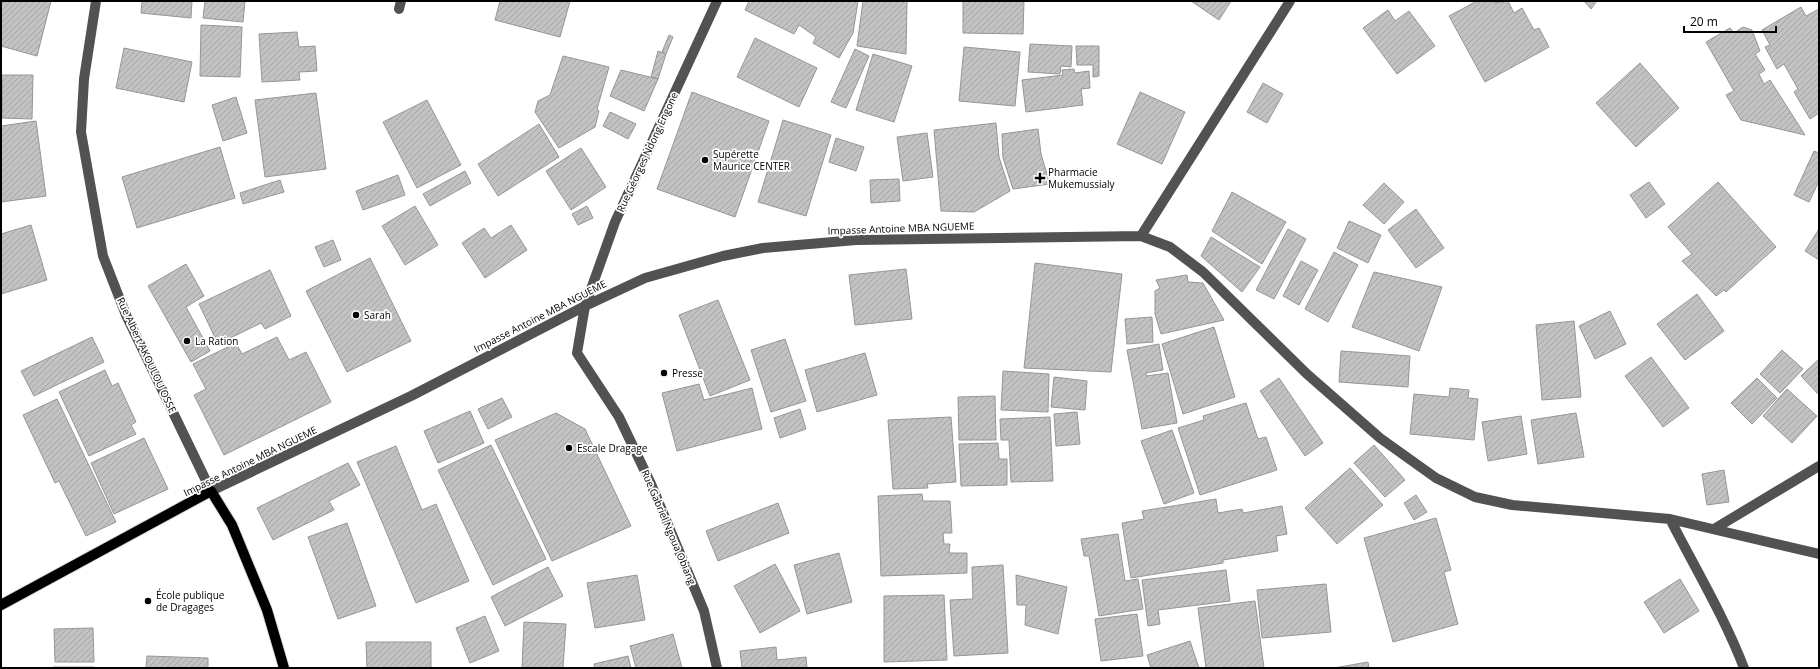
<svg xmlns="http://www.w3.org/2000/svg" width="1820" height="669" viewBox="0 0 1820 669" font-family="'Open Sans',sans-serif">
	<defs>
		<pattern id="building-hatch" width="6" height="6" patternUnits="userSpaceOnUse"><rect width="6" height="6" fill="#c2c2c2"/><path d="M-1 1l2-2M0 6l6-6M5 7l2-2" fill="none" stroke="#a5a5a5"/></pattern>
	</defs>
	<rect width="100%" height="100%" fill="#fff"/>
	<path fill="url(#building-hatch)" stroke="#969696" d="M1 1H51L37 56 1 46Z
		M142 1H192L191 18 141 13Z
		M205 1H245L243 22 203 18Z
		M500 1H570L560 37 495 20Z
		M749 1H858L853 33 839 58 813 43 816 37 799 25 794 34 745 10Z
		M863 1H907L906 54 857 46Z
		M963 1H1024L1023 34 963 33Z
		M1191 1H1231L1219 20Z
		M1477 1H1493L1494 3 1508 1 1514 13 1522 8 1534 30 1539 28 1549 47 1485 82 1449 16Z
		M1584 1H1597L1591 9Z
		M1801 7 1806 16 1819 9V113L1810 119 1794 92 1798 89 1784 64 1777 69 1765 47 1770 45 1762 30Z
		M1388 10 1395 21 1409 11 1435 46 1397 74 1363 28Z
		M201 25 242 27 240 77 200 76Z
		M1743 27 1752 30 1760 51 1755 54 1765 70 1759 74 1764 84 1770 80 1805 135 1741 120 1726 95 1734 91 1706 42 1730 28 1734 33Z
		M297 32 299 47 315 46 317 71 299 72 300 80 262 82 259 34Z
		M669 35 673 37 666 54 662 52Z
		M755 38 817 68 799 107 737 77Z
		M1030 44 1072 46 1071 67 1061 66 1060 74 1028 72Z
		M1076 46H1099V76L1093 77V65H1077Z
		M964 47 1020 52 1015 106 959 101Z
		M124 48 192 62 184 102 116 88Z
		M855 49 869 56 846 108 831 102Z
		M658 51 666 54 658 79 651 77Z
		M873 54 912 66 894 122 856 110Z
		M563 56 609 67 597 109 599 111 595 127 559 148 535 112 538 101 550 95Z
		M1640 63 1679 108 1636 147 1596 103Z
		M1074 69 1075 73 1089 71 1090 88 1081 89 1083 105 1026 112 1022 80 1063 75 1062 70Z
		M621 70 658 79 644 111 610 96Z
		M2 75H33L32 119 2 118Z
		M1263 83 1283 94 1267 123 1247 112Z
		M692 92 769 121 735 217 657 189Z
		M1140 92 1185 112 1162 164 1117 144Z
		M316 93 326 169 265 177 255 100Z
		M236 97 247 133 223 141 212 105Z
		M427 100 461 165 417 188 383 122Z
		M610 112 636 124 628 139 603 126Z
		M783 120 831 135 806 216 758 202Z
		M36 121 46 196 1 202V126Z
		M996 123 999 157 1010 191 974 212 941 211 934 130Z
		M539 124 559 157 498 196 478 164Z
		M1038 129 1041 154 1050 184 1013 189 1003 158 1002 134Z
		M927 133 933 177 903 181 897 137Z
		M836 138 864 147 856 171 829 162Z
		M220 147 235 198 137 228 122 177Z
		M581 148 606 187 571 210 546 171Z
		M1814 151 1819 153V181L1809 202 1794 195Z
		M465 171 471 183 430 206 423 194Z
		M398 175 405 195 363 210 356 191Z
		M899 179 900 201 871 203 870 180Z
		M280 180 284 192 243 204 240 193Z
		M1649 182 1665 204 1646 218 1630 195Z
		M1718 182 1776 247 1726 292 1724 290 1716 296 1682 261 1692 254 1668 227Z
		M1384 183 1404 202 1384 224 1363 205Z
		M1232 192 1286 222 1262 264 1212 231Z
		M415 206 438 245 405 265 382 226Z
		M587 206 593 218 578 225 572 214Z
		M1416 209 1444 248 1416 268 1388 230Z
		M1349 221 1381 235 1368 263 1337 248Z
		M31 225 47 280 1 294V234Z
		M511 225 527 250 485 278 462 243 484 228 491 238Z
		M1288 229 1306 239 1274 299 1256 290Z
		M1819 229V260L1805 251Z
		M1211 237 1260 267 1242 292 1201 256Z
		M333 240 341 260 324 267 315 247Z
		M1334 252 1358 265 1328 322 1305 309Z
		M370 258 411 341 347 372 306 291Z
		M1301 261 1318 270 1299 305 1283 296Z
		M1035 263 1122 274 1111 372 1024 368Z
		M186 264 204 296 186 307 210 351 191 362 148 286Z
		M906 269 912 319 855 325 849 275Z
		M270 270 291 316 265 329 261 323 218 344 199 304Z
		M1374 272 1442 287 1419 351 1352 327Z
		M1187 275 1188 282 1203 283 1224 320 1161 334 1155 314V291L1160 288 1156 280Z
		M1697 294 1724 331 1685 360 1657 324Z
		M718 300 750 380 710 396 679 315Z
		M1610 311 1626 344 1595 359 1579 326Z
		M1152 317 1153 342 1127 344 1125 319Z
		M1574 321 1581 397 1542 400 1536 325Z
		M1214 327 1235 397 1183 414 1162 344Z
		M92 337 104 362 34 396 21 371Z
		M277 337 289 360 306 352 331 402 224 455 194 395 206 389 193 364 236 343 242 354Z
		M785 339 806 401 771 412 751 350Z
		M1159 344 1163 370 1146 373V376L1168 373 1177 423 1142 429 1127 350Z
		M1782 350 1803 369 1780 393 1760 374Z
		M1341 351 1410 356 1408 387 1339 382Z
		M865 353 877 395 817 412 805 370Z
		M1651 357 1689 408 1663 427 1625 376Z
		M1819 359V395L1801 376Z
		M105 370 112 386 118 383 136 422 131 425 136 434 89 456 59 392Z
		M1003 371 1049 374 1048 412 1001 410Z
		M1054 377 1087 381 1085 410 1051 407Z
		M1279 378 1323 443 1305 456 1260 391Z
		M1757 378 1777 398 1752 424 1731 403Z
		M699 384 704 400 752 388 762 429 677 451 662 393Z
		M1450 388 1469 390 1468 398 1478 399 1474 440 1410 434 1414 394 1449 397Z
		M1787 389 1817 416 1792 443 1763 416Z
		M995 396 996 440H959L958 397Z
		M502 398 512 417 488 429 478 409Z
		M57 399 116 522 86 536 59 481 55 483 23 415Z
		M1246 403 1258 439 1266 437 1277 470 1200 495 1178 428 1204 420 1203 416Z
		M800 409 806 429 780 438 774 418Z
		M470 411 484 443 438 463 424 431Z
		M1077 412 1080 444 1056 446 1054 414Z
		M556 413 585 429 631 526 552 561 495 440Z
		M1576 413 1584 457 1538 464 1531 420Z
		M1521 416 1527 454 1488 461 1482 422Z
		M951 417 956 482 927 484 928 488 893 489 888 420Z
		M1050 417 1053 481 1011 482 1009 440H1001L1000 419Z
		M1172 430 1194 493 1164 504 1141 441Z
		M144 438 168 489 114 514 91 463Z
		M998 443 999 459H1007V485L961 486 959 444Z
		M491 445 546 559 493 585 438 470Z
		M1374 445 1405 480 1385 497 1354 463Z
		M396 446 422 510 436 504 469 581 416 603 357 462Z
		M348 463 360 485 329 501 334 510 273 540 257 508Z
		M1350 468 1383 505 1337 544 1305 508Z
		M1724 470 1729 502 1707 505 1702 474Z
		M922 494 923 501H950L952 533H943L944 544H950L949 553H967V573L881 576 878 496Z
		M1416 495 1427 512 1414 520 1404 503Z
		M1216 499 1218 513 1242 509 1243 513 1282 506 1287 534 1276 536 1278 551 1223 560V563L1131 578 1122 523 1144 519 1142 511Z
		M778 503 789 533 718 561 706 531Z
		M1436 518 1451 570 1444 572 1458 624 1393 642 1364 538Z
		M347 523 376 606 338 619 308 537Z
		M1118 534 1125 581 1138 579 1143 609 1099 616 1089 556H1084L1081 539Z
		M839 553 852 602 807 614 794 565Z
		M775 564 800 611 760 633 734 586Z
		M1003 565 1008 653 954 656 950 600 973 599 972 567Z
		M548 567 563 596 505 626 491 597Z
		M1226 570 1230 601 1158 610 1160 624 1148 626 1142 580Z
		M637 575 645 620 595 628 587 583Z
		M1016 575 1067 587 1058 634 1025 625 1026 605H1017Z
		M1680 579 1699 611 1664 633 1644 602Z
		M1326 584 1331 632 1262 638 1257 590Z
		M944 595 947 660 884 662V596Z
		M1255 601 1264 668H1206L1198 608Z
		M1137 614 1143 656 1101 661 1095 619Z
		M485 616 499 651 470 663 456 628Z
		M524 622 566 624 563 668H522Z
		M93 628 94 662H55L54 629Z
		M673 634 682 668H636L630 646Z
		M1190 641 1199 668H1151L1147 655Z
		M366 642H431V668H367Z
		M776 647 777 660 806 657 807 668H742L740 651Z
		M147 656 208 658V668H146Z
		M628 656 631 668H595L594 664Z
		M1368 662 1369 668H1334Z
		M53 667H94V668H53Z"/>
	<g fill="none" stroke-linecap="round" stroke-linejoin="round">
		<g stroke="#dbdbdb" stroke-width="12">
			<path id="major" d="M1 605 211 491 232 525 267 610 284 668"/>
		</g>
		<path stroke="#525252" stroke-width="10" d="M96 1 84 79 81 132 103 256 126 315 211 491 411 396 585 306 645 278 723 256 763 248 856 240 1141 236 1170 247 1203 272 1307 374 1380 438 1436 478 1475 497 1512 505 1670 519 1819 554
			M399 9 401 1
			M1141 236 1290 1
			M1670 519C1695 568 1724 616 1744 668
			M1714 529 1819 466
			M717 668 704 611 651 484 619 417 577 353 585 306 615 222 717 1"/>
		<use href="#major" stroke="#000" stroke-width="10"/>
	</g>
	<g fill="#000" stroke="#fff" stroke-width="1.5">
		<circle cx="705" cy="160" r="4"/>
		<path d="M1038 172h4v4h4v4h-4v4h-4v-4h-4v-4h4z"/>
		<circle cx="356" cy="315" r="4"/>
		<circle cx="187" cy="341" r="4"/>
		<circle cx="664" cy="373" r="4"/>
		<circle cx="569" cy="448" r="4"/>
		<circle cx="148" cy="601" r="4"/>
	</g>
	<g text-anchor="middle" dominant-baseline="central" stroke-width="3.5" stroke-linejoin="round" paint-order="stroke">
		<g font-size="10" fill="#000" stroke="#fff">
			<text transform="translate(647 152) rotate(-65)">Rue Géorges Ndong Engone</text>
			<text transform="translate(901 228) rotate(-2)">Impasse Antoine MBA NGUEME</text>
			<text transform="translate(540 316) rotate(-27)">Impasse Antoine MBA NGUEME</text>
			<text transform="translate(147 355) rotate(65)">Rue Albert AKOULOU OSSE</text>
			<text transform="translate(250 461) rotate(-26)">Impasse Antoine MBA NGUEME</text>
			<text transform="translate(669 527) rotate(67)">Rue Gabriel Ngoua Obiang</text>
		</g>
		<g font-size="10" fill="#000" stroke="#fff" text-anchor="start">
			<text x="713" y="154">Supérette<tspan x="713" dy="12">Maurice CENTER</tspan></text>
			<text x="1048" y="172">Pharmacie<tspan x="1048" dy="12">Mukemussialy</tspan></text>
			<text x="364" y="315">Sarah</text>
			<text x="195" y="341">La Ration</text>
			<text x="672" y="373">Presse</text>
			<text x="577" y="448">Escale Dragage</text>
			<text x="156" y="595">École publique<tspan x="156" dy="12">de Dragages</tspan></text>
		</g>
	</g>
	<rect width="1820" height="669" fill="none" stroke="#000000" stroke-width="4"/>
	<path d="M1684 26v6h92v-6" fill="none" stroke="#000000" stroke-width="2"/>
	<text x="1690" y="26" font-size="12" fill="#000000" stroke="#ffffff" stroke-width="3" paint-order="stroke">20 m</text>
</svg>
